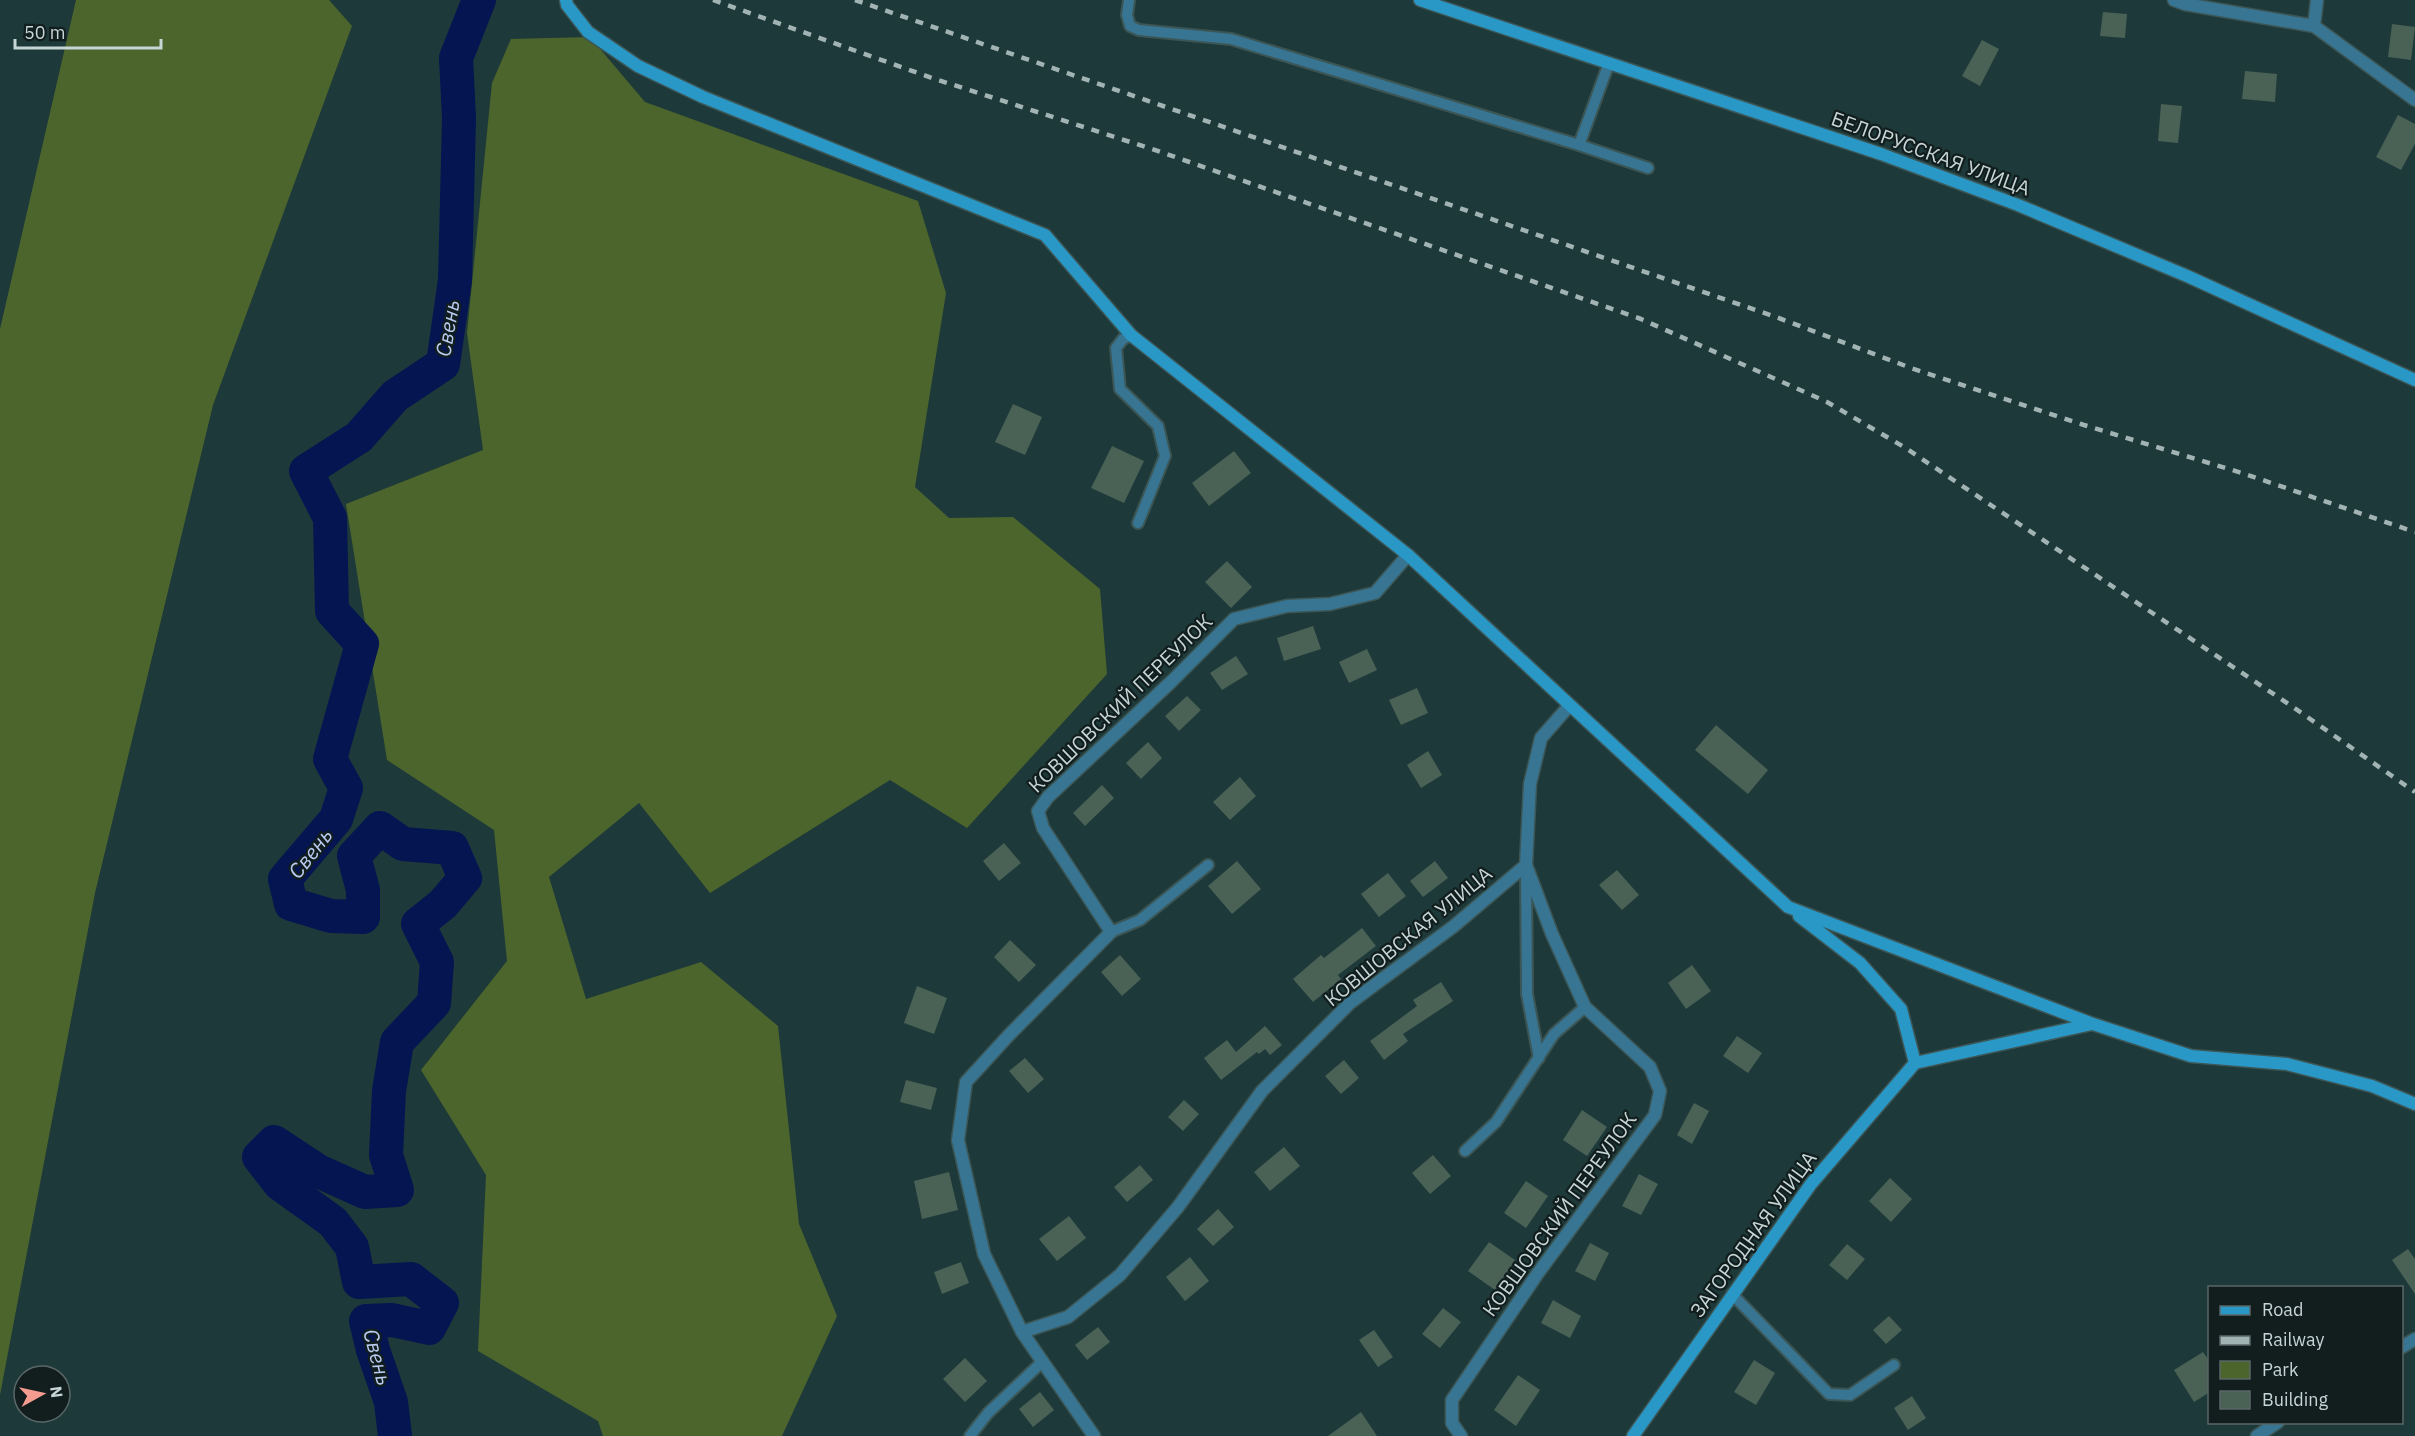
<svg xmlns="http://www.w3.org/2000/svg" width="2415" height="1436" viewBox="0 0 2415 1436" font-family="'IBM Plex Sans',sans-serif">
	<rect width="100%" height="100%" fill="#1e3939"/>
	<path fill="#4c652d" d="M76 0H329L352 26 213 405 95 893 0 1395V329Z
		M590 37 645 102 918 201 946 293 915 487 949 518 1013 517 1100 589 1107 674 967 828 890 780 710 893 639 803 549 877 586 999 701 962 778 1026 799 1224 837 1316 782 1436H603L598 1421 478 1351 486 1175 421 1070 507 961 494 830 387 760 346 504 483 450 467 333 492 83 511 39Z"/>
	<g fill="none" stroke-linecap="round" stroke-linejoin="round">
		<path stroke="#041552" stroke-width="34" d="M395 1436 391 1402 373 1350 366 1321 392 1320 429 1328 442 1303 411 1279 359 1282 352 1247 333 1222 280 1184 259 1157 274 1142 318 1171 365 1192 397 1190 386 1155 389 1091 397 1042 434 1003 437 962 418 924 443 904 465 878 452 848 403 844 380 828 354 856 363 890V917L331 916 291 904 285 879 336 819 346 788 330 759 362 644 332 611 330 518 306 471 359 437 395 396 443 364 455 280 459 118 456 58 479 0"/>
	</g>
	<path fill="#4a6156" d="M2103 12 2127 14 2125 38 2100 36Z
		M2392 24 2415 27 2411 60 2388 57Z
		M1982 40 1999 49 1980 86 1962 76Z
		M2245 71 2277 74 2275 102 2242 99Z
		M2161 104 2182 106 2178 143 2158 141Z
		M2398 115 2415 124V144L2401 170 2376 157Z
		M1013 404 1042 417 1025 455 995 442Z
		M1112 446 1144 461 1124 503 1091 488Z
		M1234 451 1251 473 1209 506 1192 483Z
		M1227 561 1252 587 1231 608 1205 582Z
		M1313 626 1321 649 1284 661 1277 638Z
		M1367 649 1377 670 1349 683 1339 662Z
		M1236 656 1248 674 1222 690 1210 673Z
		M1417 688 1428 713 1401 725 1389 700Z
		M1187 696 1201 710 1179 731 1165 716Z
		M1716 725 1768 770 1748 794 1695 750Z
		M1148 742 1162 758 1141 779 1126 763Z
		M1428 751 1442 775 1421 788 1407 765Z
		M1240 777 1256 796 1230 820 1213 802Z
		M1102 785 1114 798 1085 826 1073 813Z
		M1004 843 1021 863 999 881 983 861Z
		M1237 861 1261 889 1232 914 1208 886Z
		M1435 861 1448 878 1423 897 1410 881Z
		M1617 870 1639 895 1622 910 1599 885Z
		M1388 873 1406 896 1379 917 1361 894Z
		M1362 928 1376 946 1338 975 1341 979 1313 1002 1293 979 1321 955 1324 958Z
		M1010 940 1036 965 1019 982 994 957Z
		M1120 955 1141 979 1122 996 1101 972Z
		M1692 965 1711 991 1686 1009 1668 983Z
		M1441 982 1453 1001 1403 1034 1408 1041 1384 1060 1370 1041 1417 1006 1413 1000Z
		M917 986 947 998 934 1034 904 1023Z
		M1265 1026 1282 1045 1270 1055 1265 1049 1259 1054 1257 1052 1221 1080 1204 1058 1227 1040 1236 1052Z
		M1737 1036 1762 1053 1748 1073 1723 1056Z
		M1025 1058 1044 1079 1028 1093 1009 1071Z
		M1344 1060 1359 1078 1341 1094 1325 1076Z
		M906 1080 937 1088 931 1110 900 1102Z
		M1184 1100 1199 1114 1183 1131 1168 1117Z
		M1694 1103 1709 1111 1692 1144 1677 1135Z
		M1582 1110 1607 1127 1587 1156 1563 1140Z
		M1284 1147 1300 1166 1270 1191 1254 1172Z
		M1433 1155 1451 1176 1430 1194 1412 1173Z
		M1140 1165 1153 1180 1127 1202 1114 1187Z
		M949 1172 958 1210 922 1219 914 1181Z
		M1639 1174 1658 1184 1641 1215 1622 1206Z
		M1890 1178 1912 1199 1891 1222 1869 1201Z
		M1526 1181 1548 1196 1526 1228 1504 1213Z
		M1218 1209 1234 1227 1213 1246 1197 1229Z
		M1069 1216 1086 1238 1057 1261 1039 1239Z
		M1489 1242 1515 1260 1495 1290 1468 1271Z
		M1590 1243 1609 1253 1595 1281 1575 1271Z
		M1847 1244 1865 1259 1847 1280 1829 1265Z
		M2408 1249 2415 1259V1294L2392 1260Z
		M1190 1257 1209 1281 1185 1301 1166 1277Z
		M961 1262 969 1283 942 1294 934 1272Z
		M1553 1300 1581 1316 1570 1338 1541 1323Z
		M1443 1308 1461 1322 1440 1348 1422 1334Z
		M1889 1316 1902 1330 1886 1344 1873 1330Z
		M1098 1327 1110 1342 1087 1360 1075 1345Z
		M1374 1330 1393 1357 1378 1367 1359 1340Z
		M2203 1352 2210 1362V1392L2194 1402 2174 1370Z
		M965 1358 987 1381 965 1402 943 1379Z
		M1754 1360 1775 1373 1756 1405 1734 1392Z
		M1518 1375 1540 1390 1516 1426 1494 1410Z
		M1040 1392 1054 1410 1033 1427 1019 1409Z
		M1912 1396 1926 1418 1908 1430 1894 1408Z
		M1361 1412 1377 1436H1328Z"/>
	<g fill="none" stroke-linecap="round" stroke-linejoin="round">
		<g stroke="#3c5555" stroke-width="14">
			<path id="lane" d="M1129 0 1127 15 1130 26 1139 30 1231 39 1579 145 1648 168
				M1579 145 1609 63
				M1131 335 1123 339 1116 348 1120 389 1158 426 1165 456 1138 523
				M1526 871 1527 994 1539 1058
				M1111 932 1140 920 1208 865
				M1465 1151 1496 1122 1554 1034 1585 1007
				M1732 1294 1829 1394 1850 1395 1894 1365
				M970 1436 988 1413 1042 1362"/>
		</g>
		<g stroke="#3c5555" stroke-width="15">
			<path id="street" d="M2174 0 2185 4 2314 26 2415 100
				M2314 26 2317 0
				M1022 1332 1068 1317 1120 1275 1178 1207 1262 1091 1350 1003 1454 926 1526 865 1530 784 1541 738 1569 706
				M2402 1347 2415 1339
				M1094 1436 1022 1332 984 1254 958 1140 966 1082 1009 1035 1111 932 1043 828 1038 811 1048 797 1172 681 1234 619 1287 606 1330 604 1375 593 1408 555
				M1461 1436 1452 1423V1400L1538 1273 1655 1115 1660 1091 1650 1067 1585 1007 1552 934 1526 865
				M2257 1436 2278 1422"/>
		</g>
		<g stroke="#3c5555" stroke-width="15">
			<path id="secondary" d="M566 0 567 5 588 32 638 66 703 97 1045 235 1131 335 1408 555 1788 907 2093 1024 2191 1056 2287 1064 2372 1086 2415 1104
				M1420 0 1881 154 2018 205 2187 276 2415 380
				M1799 916 1860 963 1901 1009 1915 1063
				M1915 1063 2092 1024
				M1633 1436 1811 1184 1915 1063"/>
		</g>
		<use href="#lane" stroke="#377592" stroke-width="10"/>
		<use href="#street" stroke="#377592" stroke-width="12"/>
		<use href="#secondary" stroke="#2998c7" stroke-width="12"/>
		<path stroke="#a2b3b4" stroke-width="4.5" stroke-dasharray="8 8" stroke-linecap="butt" d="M713 0 932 78 1152 149 1641 319 1827 402 1904 447 2293 707 2415 792
			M855 0 1776 317 1911 368 2084 425 2242 473 2415 532"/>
	</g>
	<g text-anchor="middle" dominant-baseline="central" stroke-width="4.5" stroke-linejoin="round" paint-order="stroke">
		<g font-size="20" fill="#c6d5d6" stroke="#121e1e">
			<text transform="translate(1931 153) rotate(20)">БЕЛОРУССКАЯ УЛИЦА</text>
			<text transform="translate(1120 703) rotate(-44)">КОВШОВСКИЙ ПЕРЕУЛОК</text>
			<text transform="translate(1408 936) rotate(-39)">КОВШОВСКАЯ УЛИЦА</text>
			<text transform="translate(1559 1214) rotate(-54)">КОВШОВСКИЙ ПЕРЕУЛОК</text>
			<text transform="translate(1753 1234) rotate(-54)">ЗАГОРОДНАЯ УЛИЦА</text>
		</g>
		<g font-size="21" font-style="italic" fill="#b9cbf1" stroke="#121e1e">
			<text transform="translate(447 328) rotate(-80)">Свень</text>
			<text transform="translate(310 853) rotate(-52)">Свень</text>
			<text transform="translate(378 1357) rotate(75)">Свень</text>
		</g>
	</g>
	<rect x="2208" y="1286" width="195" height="138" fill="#121e1e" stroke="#5a6768" stroke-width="1.5"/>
	<rect x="2220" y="1306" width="30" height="9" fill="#2998c7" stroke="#5a6768" stroke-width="1.5"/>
	<text x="2262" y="1316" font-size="18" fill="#c6d5d6">Road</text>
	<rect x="2220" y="1336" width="30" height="9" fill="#a2b3b4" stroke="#5a6768" stroke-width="1.5"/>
	<text x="2262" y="1346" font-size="18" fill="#c6d5d6">Railway</text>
	<rect x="2220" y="1361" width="30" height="18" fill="#4c652d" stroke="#5a6768" stroke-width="1.5"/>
	<text x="2262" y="1376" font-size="18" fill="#c6d5d6">Park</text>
	<rect x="2220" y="1391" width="30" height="18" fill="#4a6156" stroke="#5a6768" stroke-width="1.5"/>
	<text x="2262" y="1406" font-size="18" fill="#c6d5d6">Building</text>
	<g transform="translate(42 1394) rotate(82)"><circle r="28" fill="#121e1e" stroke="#5a6768" stroke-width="1.5"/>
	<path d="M0-4.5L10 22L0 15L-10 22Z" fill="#f59c91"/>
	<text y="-9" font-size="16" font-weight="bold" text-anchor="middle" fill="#c6d5d6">N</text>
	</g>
	<path d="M15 39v9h146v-9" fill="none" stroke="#c6d5d6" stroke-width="3"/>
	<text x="24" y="39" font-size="18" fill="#c6d5d6" stroke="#121e1e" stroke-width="4.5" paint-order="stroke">50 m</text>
</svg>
